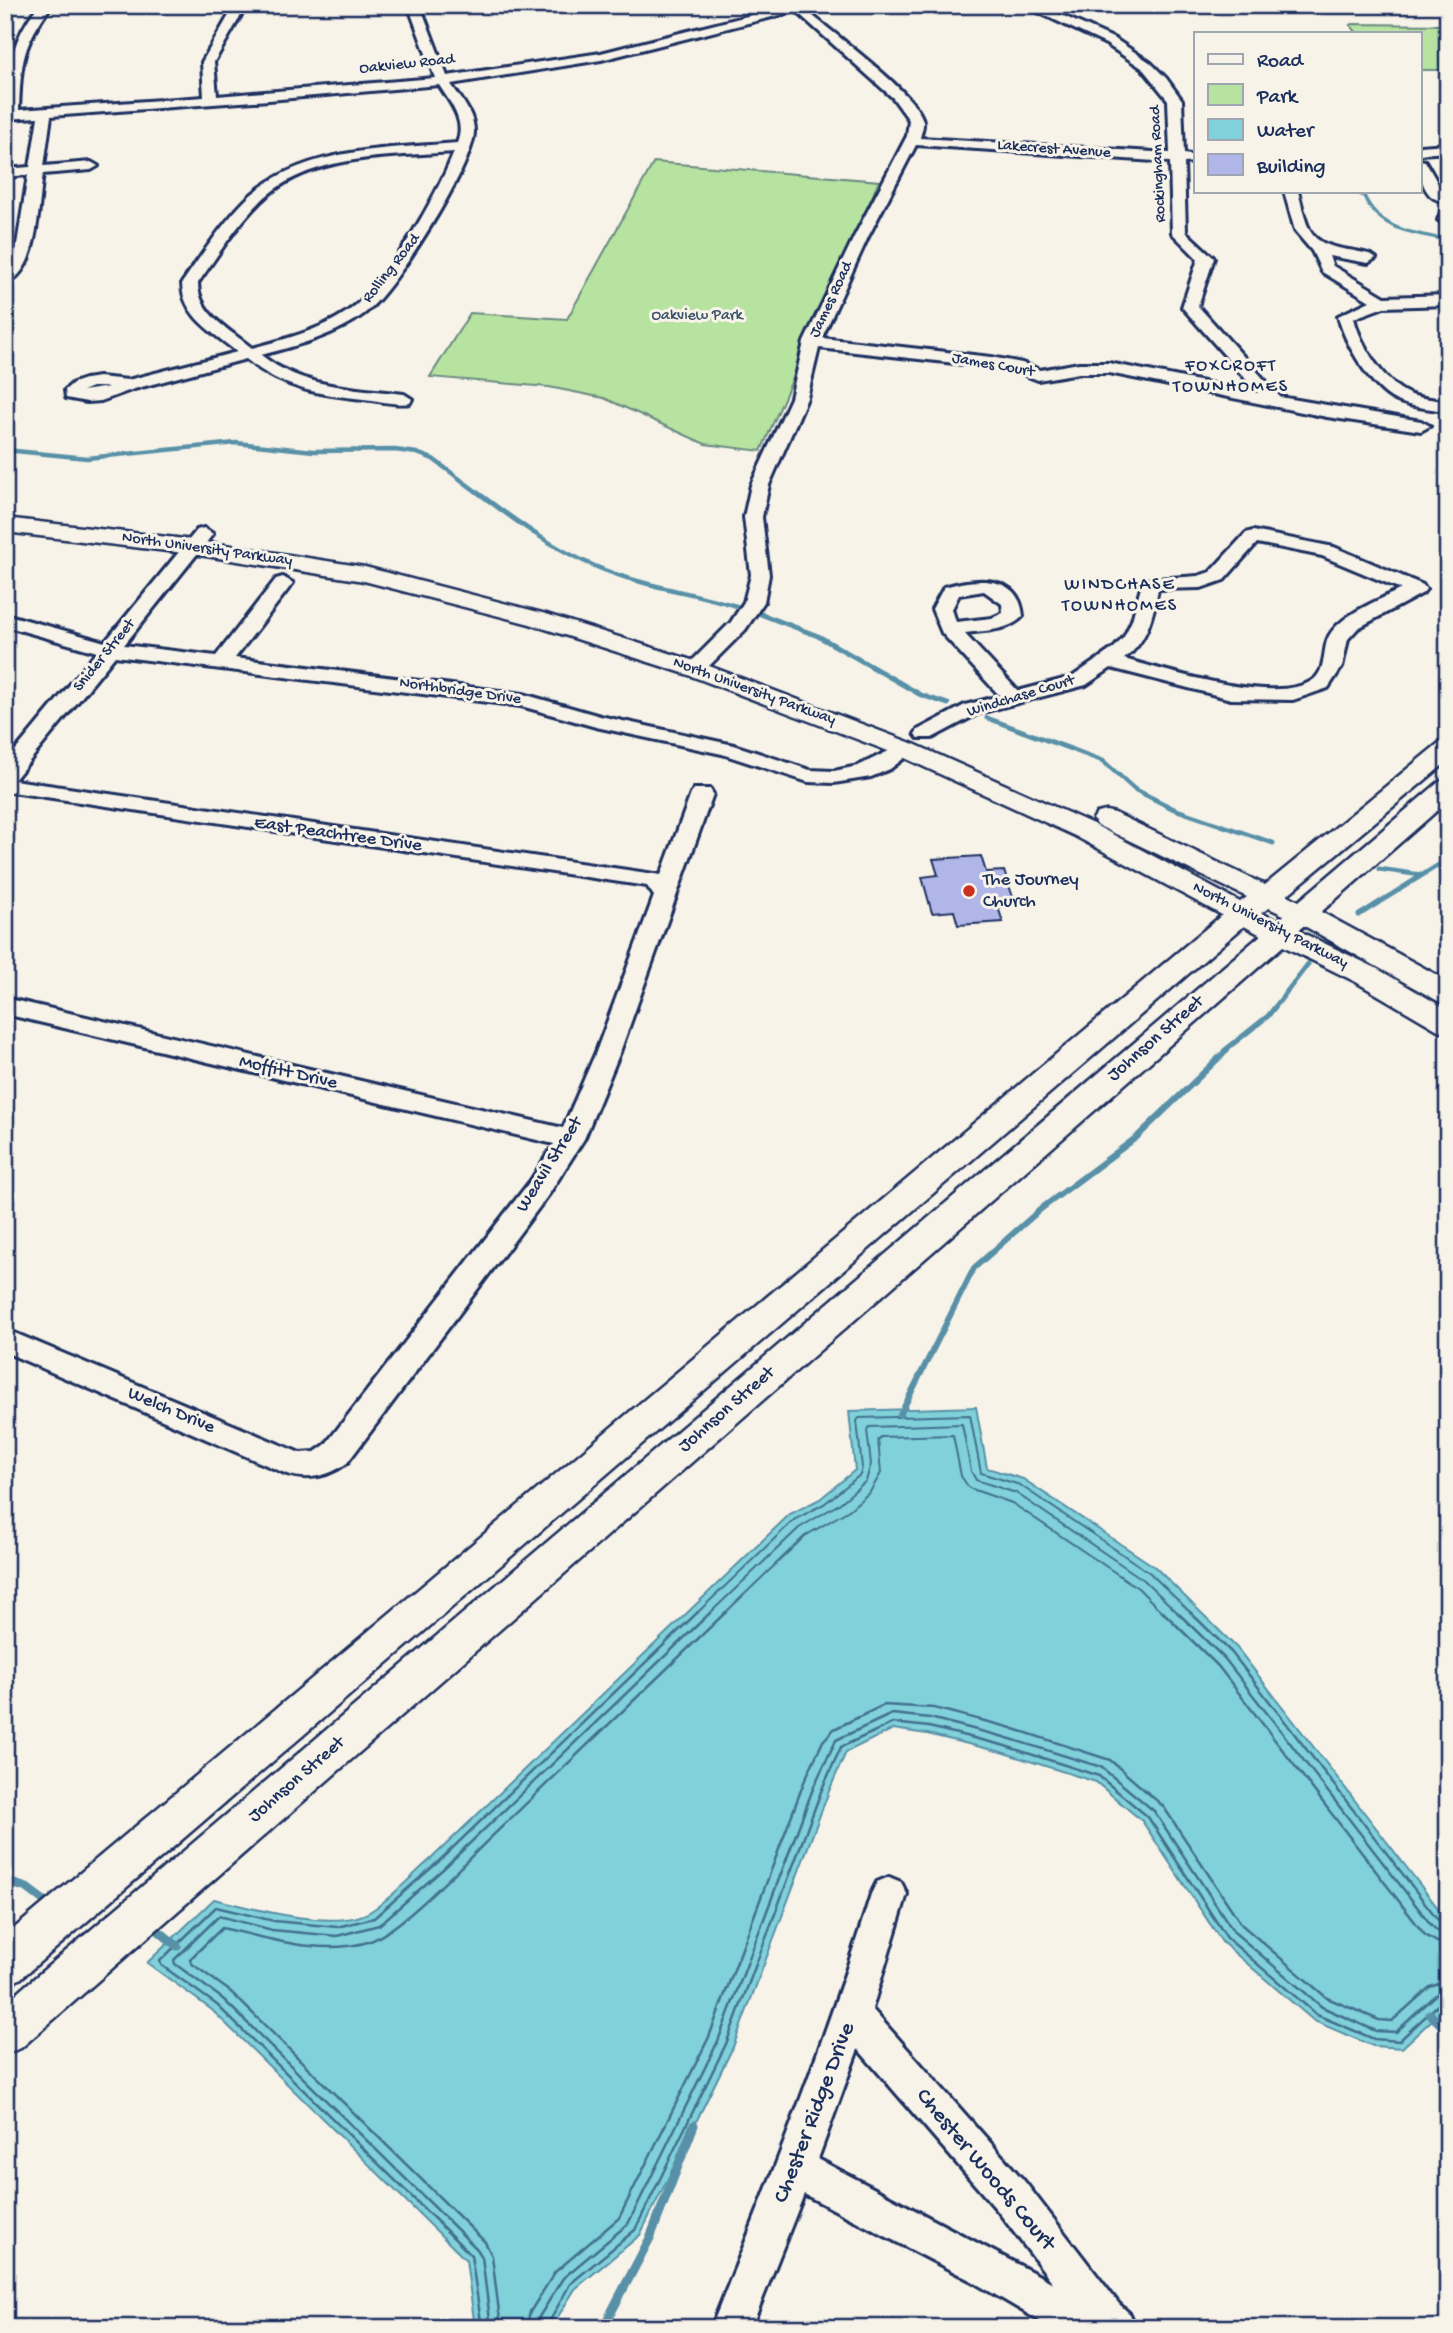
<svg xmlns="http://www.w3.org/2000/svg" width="1453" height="2333" viewBox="0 0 1453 2333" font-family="'Gochi Hand',sans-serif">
	<rect width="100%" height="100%" fill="#f7f3e8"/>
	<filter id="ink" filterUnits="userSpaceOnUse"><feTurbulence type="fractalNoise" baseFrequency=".0143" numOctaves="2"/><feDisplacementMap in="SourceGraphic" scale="14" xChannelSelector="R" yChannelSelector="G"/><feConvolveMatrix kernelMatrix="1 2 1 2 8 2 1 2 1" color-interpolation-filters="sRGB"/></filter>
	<g filter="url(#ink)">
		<path fill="#b7e3a1" stroke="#698980" stroke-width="2" d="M1353 24 1448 25V70H1420V33H1357L1350 25Z
			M654 162 879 181 761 451 705 444 604 398 549 387 430 377 470 313 567 319Z"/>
		<path fill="#80d1d9" stroke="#5890a8" stroke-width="2" d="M976 1407 987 1468 1023 1479 1155 1567 1237 1648 1448 1921V2005L1402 2048 1373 2046 1314 2021 1222 1942 1142 1821 1096 1782 1001 1752 927 1734 893 1729 846 1752 829 1791 733 2047 640 2235 575 2289 551 2328H475L466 2260 212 2010 147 1963 214 1899C251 1908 337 1933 371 1911 393 1897 412 1875 432 1858L790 1514 820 1499 855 1470 849 1411Z"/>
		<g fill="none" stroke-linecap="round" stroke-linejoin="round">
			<path stroke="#43708f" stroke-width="2" d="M696 1614 794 1520 824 1504 860 1475 862 1468 857 1421 859 1418 970 1415 981 1473 1020 1485 1150 1573 1192 1614
				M709 1614 799 1528 839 1504 866 1481 871 1464 867 1430 869 1427 962 1424 971 1471 976 1480 1016 1493 1144 1580 1179 1614
				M724 1614 805 1536 849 1510 870 1492 881 1473 878 1440 881 1437 953 1435 961 1476 969 1488 1012 1503 1138 1588 1164 1614"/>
			<path stroke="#43708f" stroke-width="2.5" d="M1163 1612 1218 1666 1425 1935 1437 1942 1448 1944
				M1177 1612 1225 1659 1432 1926 1439 1932 1448 1933
				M1190 1612 1232 1653 1439 1921 1448 1924
				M482 2328 471 2255 217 2005 161 1965 160 1961 216 1907 274 1921 337 1927 374 1918 437 1863 698 1612
				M491 2328 482 2257 477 2249 223 1999 175 1964 174 1960 219 1916 272 1930 337 1936 379 1925 443 1869 711 1612
				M501 2328 492 2256 485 2242 231 1992 191 1963 190 1959 222 1928C268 1938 321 1956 368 1942 399 1932 459 1868 485 1843 565 1766 646 1689 726 1612
				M526 2328 530 2312 555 2272 619 2218 709 2037 804 1782 823 1741 834 1729 884 1705 934 1708 1008 1727 1110 1760 1163 1806 1242 1925 1327 1998 1379 2020 1392 2021 1430 1987 1448 1981
				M537 2328 539 2317 563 2278 628 2224 718 2041 814 1786 836 1740 892 1714 930 1718 1004 1737 1101 1767 1154 1811 1234 1932 1322 2007 1376 2031 1396 2032 1436 1995 1448 1992
				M546 2328 570 2284 635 2230 726 2044 822 1789 841 1747 893 1723 929 1727 1002 1745 1099 1776 1148 1817 1227 1938 1317 2015 1374 2039 1399 2041 1440 2003 1448 2001"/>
			<path stroke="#5890a8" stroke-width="3.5" d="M1353 191 1364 196C1380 231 1414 233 1448 240"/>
			<path stroke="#5890a8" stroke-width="4.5" d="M5 450 87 458 236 443 314 451 395 450 417 453 433 459C493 503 552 555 624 577 667 591 712 596 754 612"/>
			<path stroke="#5890a8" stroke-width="5" d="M750 610 818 636 921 695 948 704
				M987 718 1103 761 1134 789 1174 809 1273 843
				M1379 869 1421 875
				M1359 915 1448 859
				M1224 1051 1268 1016 1308 964"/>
			<path stroke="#5890a8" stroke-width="6" d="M900 1415 974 1268 1042 1208 1137 1137 1227 1050"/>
			<path stroke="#5890a8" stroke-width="9" d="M5 1881 27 1888 51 1906
				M153 1926 177 1946
				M1430 2014 1448 2031
				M603 2328 650 2238 694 2125"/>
		</g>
		<path fill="#b0b6e7" stroke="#1b2f5e" stroke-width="2" d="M981 856 986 872 1004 871 1016 906 998 907 1003 922 958 925 954 911 932 913 922 877 938 875 933 859Z"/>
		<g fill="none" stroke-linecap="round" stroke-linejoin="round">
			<g stroke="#1b2f5e" stroke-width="6">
				<path id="minor" d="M39 5H52C22 45 21 62 19 110L204 97 202 62 235 5H247L214 62 217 96 435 78 408 5H420L447 76 601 53 791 5H811L806 8 812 15C835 35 918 95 923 121 924 126 921 133 920 138L1170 153 1168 100 1142 68 1106 44 1023 5H1039L1115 39 1151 63 1166 78 1182 100 1184 154 1196 156V162L1184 163 1186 232 1214 258 1198 306 1280 397 1421 421 1430 426 1421 431 1327 417 1109 373H1079L1038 380 1012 370 991 367 819 348 807 398 769 485 762 517 769 575 764 602 745 630 702 673H688L685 669 688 665 731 622 744 602 751 575 744 517 751 485 791 398 804 342 854 237 907 136 909 120 893 98 796 11 601 60 451 84C460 98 474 113 474 131 475 164 394 291 365 313 337 335 296 346 261 355 302 388 354 388 404 394L412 399 410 403C398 405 384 402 372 400 324 395 285 391 246 359L134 389 101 401 87 402 66 398 65 390 73 383 85 379 99 377 128 380 237 352C214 333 182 316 182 283 201 256 228 215 252 194 308 147 388 149 457 143 466 121 451 104 439 85L269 100 51 116 44 166 91 162 98 166 91 170 43 174C38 203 39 274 5 283V270L15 257 28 175 5 177V169L30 167 38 117 5 119C5 76 11 39 39 5ZM916 145 1170 162 1172 233 1198 259 1182 307 1258 393 1109 363H1079L1040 370 1022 363 991 357 822 338 868 237ZM454 152C436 197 393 273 356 305 329 328 286 339 252 348 230 330 198 314 198 283 217 256 236 226 260 202 309 153 390 157 454 152ZM92 387H109L82 391Z
					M1448 144V152L1420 154V146Z
					M1420 160 1425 161 1445 196 1443 199 1438 200C1423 195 1419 173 1420 160Z
					M1284 191H1298C1309 235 1308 244 1355 251 1363 253 1370 253 1376 258L1368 263 1329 256 1333 266 1385 297 1448 295V305L1384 307 1354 318C1360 344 1384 383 1409 394 1421 399 1435 399 1448 402V412C1431 408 1411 408 1395 400 1371 388 1344 342 1338 316L1370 301 1322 272 1312 251 1295 231Z
					M1448 206V226L1438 220 1443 207Z
					M204 528 213 534 124 645 216 656 276 579 283 577 293 583 235 658 523 694 600 716 734 745 810 770 834 771 858 766 905 743 912 745 916 749 890 769 871 777 834 783 808 782 722 754 596 727 521 706 115 656 14 780 661 875 691 794 694 789H710L713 794 620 1052 584 1139 549 1194 347 1463C329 1476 308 1481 287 1474L5 1352V1329L300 1453 315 1452 325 1445 531 1180 554 1144 5 1014V998L563 1128 596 1052 654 896 647 886 5 791V763L97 652 5 626V614L105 642 197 530Z
					M1253 531 1334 547 1423 585 1426 589 1423 593 1358 628 1348 639 1342 667 1328 688 1293 700 1231 699 1111 668 1086 685 979 713 932 738H918L915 734 918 730 965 705 1000 696 942 633 932 609 944 587C975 578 1019 573 1023 616 1010 631 982 631 964 633L1018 691 1072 677 1114 648 1124 637 1132 620 1143 580 1198 576 1210 572 1246 533ZM1257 543 1322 556 1401 589C1379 601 1342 613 1329 636 1322 649 1327 670 1313 680 1276 706 1166 670 1124 659 1147 642 1153 616 1158 589L1201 588 1224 580ZM984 591 1002 604 1003 613 992 618 956 622 952 609 959 595Z
					M1302 906 1310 908 1314 913C1304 927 1290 942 1273 937L1269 932C1276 921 1289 909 1302 906Z
					M889 1877 901 1882 907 1894 872 2009 1025 2182 1119 2304 1130 2314 1136 2328H1052L970 2280 804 2194 751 2328H711C769 2184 825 2042 871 1894L877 1882ZM858 2049 997 2210 1053 2283 818 2159Z"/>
			</g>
			<g stroke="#1b2f5e" stroke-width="5">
				<path id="major" d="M5 518 193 540 365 567 546 614 704 664 914 744 1093 824 1240 902 1247 897 1097 825 1093 819 1097 813 1106 811 1115 813 1265 885 1439 743 1448 740V761L1287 895 1299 901 1439 782 1448 779V801L1321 912 1448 981V1003L1438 1001 1292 919 1269 908 1261 913 1376 968 1448 1010V1033L1438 1030 1356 982 1283 946 21 2048 5 2054V2003L1261 935 1244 926 20 1979 5 1985V1936L1222 915 1075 836 896 754 686 674 530 624 364 581 193 554 5 532Z"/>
			</g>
			<use href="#minor" fill="#f7f3e8" fill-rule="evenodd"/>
			<use href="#major" fill="#f7f3e8" fill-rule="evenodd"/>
		</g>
	</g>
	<circle fill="#c8321e" stroke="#f7f3e8" stroke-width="2.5" cx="969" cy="891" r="7"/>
	<g text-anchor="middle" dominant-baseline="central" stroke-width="6" stroke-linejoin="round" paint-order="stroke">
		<g font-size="16" fill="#1b2f5e" stroke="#f7f3e8">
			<text transform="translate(407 65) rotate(-6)">Oakview Road</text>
			<text transform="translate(1054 150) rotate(4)">Lakecrest Avenue</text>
			<text transform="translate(1159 164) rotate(-93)">Rockingham Road</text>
			<text transform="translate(392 269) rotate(-52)">Rolling Road</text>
			<text transform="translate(832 300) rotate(-65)">James Road</text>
			<text transform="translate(993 366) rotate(10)">James Court</text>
			<text transform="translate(207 550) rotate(8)">North University Parkway</text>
			<text transform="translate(105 656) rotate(-51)">Snider Street</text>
			<text transform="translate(460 692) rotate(8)">Northbridge Drive</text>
			<text transform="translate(754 692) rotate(20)">North University Parkway</text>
			<text transform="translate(1021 697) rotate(-17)">Windchase Court</text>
			<text transform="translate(1270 926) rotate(27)">North University Parkway</text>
		</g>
		<g font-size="16" fill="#3a536b" stroke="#f7f3e8">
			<text x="697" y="316">Oakview Park</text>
		</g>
		<g font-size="18" letter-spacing="2" fill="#1b2f5e" stroke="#f7f3e8">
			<text x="1231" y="366">FOXCROFT<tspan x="1231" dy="21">TOWNHOMES</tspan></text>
			<text x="1120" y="585">WINDCHASE<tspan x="1120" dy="21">TOWNHOMES</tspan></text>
		</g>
		<g font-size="19" fill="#1b2f5e" stroke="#f7f3e8">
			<text transform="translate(338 835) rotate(8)">East Peachtree Drive</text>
			<text transform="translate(1156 1039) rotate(-41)">Johnson Street</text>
			<text transform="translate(288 1073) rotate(13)">Moffitt Drive</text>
			<text transform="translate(550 1165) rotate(-58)">Weavil Street</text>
			<text transform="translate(727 1410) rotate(-41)">Johnson Street</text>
			<text transform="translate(171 1411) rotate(23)">Welch Drive</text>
			<text transform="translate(297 1780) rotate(-41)">Johnson Street</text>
		</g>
		<g font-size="19" fill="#1b2f5e" stroke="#f7f3e8" text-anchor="start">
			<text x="983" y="880">The Journey<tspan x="983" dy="22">Church</tspan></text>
		</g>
		<g font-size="23" fill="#1b2f5e" stroke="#f7f3e8">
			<text transform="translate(815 2113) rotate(-69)">Chester Ridge Drive</text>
			<text transform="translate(985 2170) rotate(50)">Chester Woods Court</text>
		</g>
	</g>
	<rect width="1453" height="2333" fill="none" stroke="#f7f3e8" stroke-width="28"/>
	<rect x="14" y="14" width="1425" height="2305" fill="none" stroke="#1b2f5e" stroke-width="2.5" filter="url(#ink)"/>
	<rect x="1194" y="32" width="228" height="161" fill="#f7f3e8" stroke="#9fa5b1" stroke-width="2"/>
	<rect x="1208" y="54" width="35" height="10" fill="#f7f3e8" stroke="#9fa5b1" stroke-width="2"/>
	<text x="1257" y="66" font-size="21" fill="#1b2f5e">Road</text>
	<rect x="1208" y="84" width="35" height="21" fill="#b7e3a1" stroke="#9fa5b1" stroke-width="2"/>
	<text x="1257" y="102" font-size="21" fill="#1b2f5e">Park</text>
	<rect x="1208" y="119" width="35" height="21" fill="#80d1d9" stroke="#9fa5b1" stroke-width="2"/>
	<text x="1257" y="136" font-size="21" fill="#1b2f5e">Water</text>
	<rect x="1208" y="154" width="35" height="21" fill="#b0b6e7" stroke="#9fa5b1" stroke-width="2"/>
	<text x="1257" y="172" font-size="21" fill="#1b2f5e">Building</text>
</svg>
